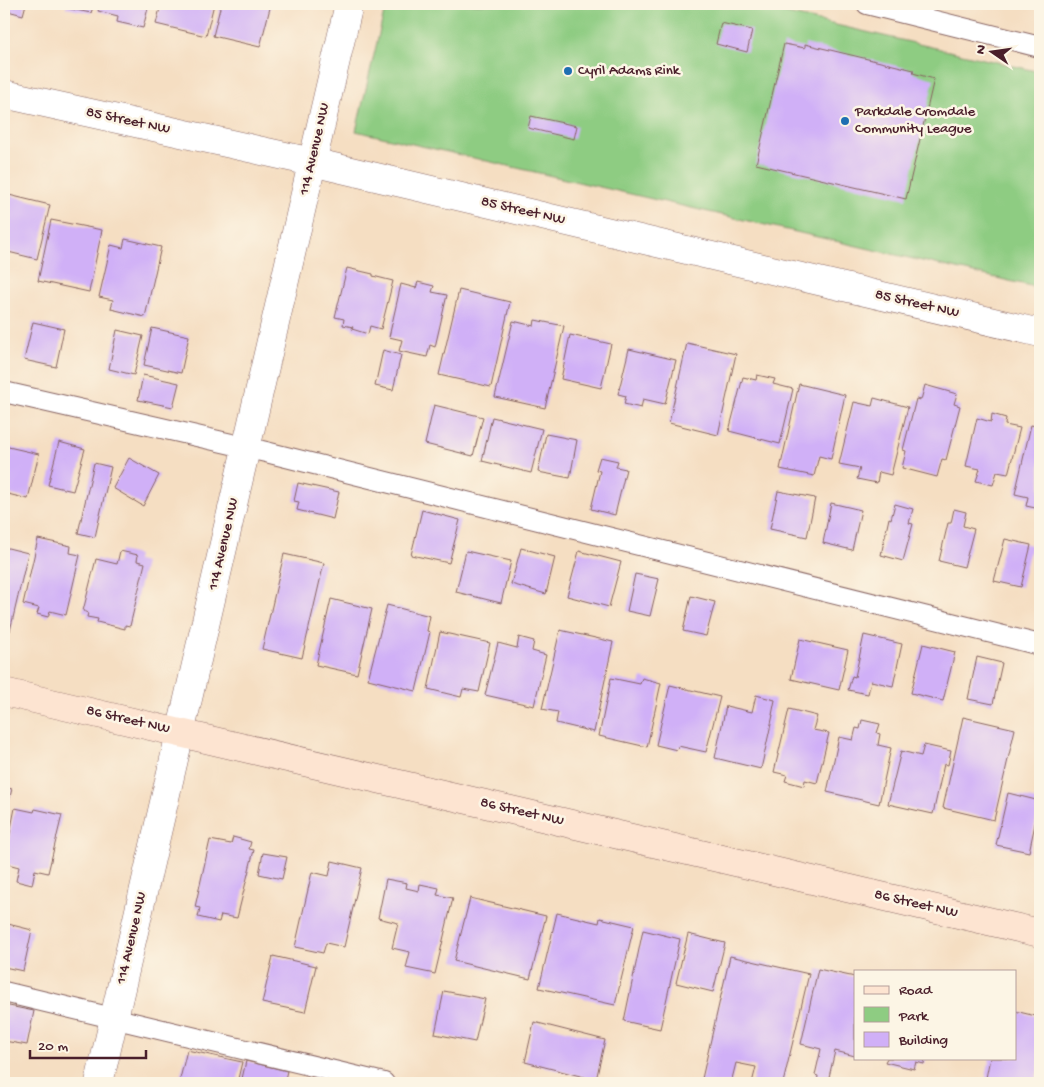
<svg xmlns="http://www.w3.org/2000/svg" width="1044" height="1087" viewBox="0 0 1044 1087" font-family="'Gochi Hand',sans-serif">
	<rect width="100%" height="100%" fill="#fcf5e5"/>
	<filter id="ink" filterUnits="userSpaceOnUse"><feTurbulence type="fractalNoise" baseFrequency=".02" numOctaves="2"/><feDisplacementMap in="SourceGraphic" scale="10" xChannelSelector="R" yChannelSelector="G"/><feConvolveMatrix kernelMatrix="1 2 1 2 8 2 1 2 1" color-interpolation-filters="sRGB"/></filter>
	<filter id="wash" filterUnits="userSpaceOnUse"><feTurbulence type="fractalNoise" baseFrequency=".0096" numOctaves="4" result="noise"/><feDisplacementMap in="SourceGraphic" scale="20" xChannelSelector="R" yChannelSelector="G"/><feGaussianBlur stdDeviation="1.12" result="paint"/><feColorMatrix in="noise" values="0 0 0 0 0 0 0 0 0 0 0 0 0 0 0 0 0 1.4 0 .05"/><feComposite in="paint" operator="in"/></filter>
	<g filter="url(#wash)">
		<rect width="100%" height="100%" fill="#f5dec2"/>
		<path fill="#8ecc82" stroke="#6c7656" d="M386 4H745L1040 72V288L356 131Z"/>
		<g id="blocks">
			<path fill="#d0b0f7" d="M4 4H26L23 15 4 10Z
				M67 4H94L91 13 66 8Z
				M100 4H149L143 28 117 22 118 16 98 11Z
				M161 4H214L206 36 156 24Z
				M221 4H271L260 47 213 36Z
				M721 23 752 30 747 52 716 44Z
				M784 44 805 48V44L914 70 913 73 934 79 906 199 756 164Z
				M531 116 577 126 574 139 528 128Z
				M9 195 50 205 37 259 4 251V220Z
				M51 220 102 230 89 292 38 281Z
				M125 239 161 247 145 317 111 309 113 300 99 297 111 245 123 248Z
				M347 268 373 274V276L393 281 381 329 370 326 368 334 352 329 353 327 343 325 344 319 335 317Z
				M418 282 434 286 432 292 447 295 435 347 430 345 427 357 399 351 402 340 389 337 401 284 416 288Z
				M459 290 510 302 491 387 439 375Z
				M535 320 564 326 545 408 495 397 513 321 534 326Z
				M33 322 64 329 56 367 24 360Z
				M152 328 189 336 181 373 144 365Z
				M117 330 143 336 134 375 109 369Z
				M570 335 611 344 601 388 561 379Z
				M687 343 736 354 718 435 669 423Z
				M629 349 676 360 665 404 643 399 641 408 624 404 626 396 618 394Z
				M383 350 401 355 393 390 375 386Z
				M143 375 179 383 173 407 138 400Z
				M757 375 775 379 773 384 793 389 780 444 729 431 743 377 756 380Z
				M799 384 845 395 831 459 819 456 814 476 780 469Z
				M925 385 957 394 954 404 960 406 946 460 942 459 937 477 902 468 906 451 903 450 916 399 921 400Z
				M874 398 908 407 891 475 879 472 877 483 857 479 860 468 839 464 854 402 872 406Z
				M434 405 483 417 473 456 425 444Z
				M992 414 1006 418 1005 425 1020 428 1008 474 997 472 993 485 976 481 980 469 966 466 977 418 991 422Z
				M492 417 542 429 531 473 482 461Z
				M1031 425 1040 427V509L1026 506 1028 497 1015 494Z
				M546 434 577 440 570 478 538 472Z
				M59 442 85 449 73 491 48 485Z
				M4 446 39 454 28 499 4 493Z
				M600 457 618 461 616 467 626 469 615 515 591 509 600 471 596 470Z
				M129 458 159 475 143 506 113 488Z
				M94 463 111 467 95 537 78 533Z
				M298 483 339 492 333 519 297 510 299 502 294 501Z
				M778 491 815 498 807 537 770 529Z
				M831 503 861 510 852 550 823 543Z
				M895 504 913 509 909 523 913 524 903 561 881 555 889 518 891 519Z
				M954 509 966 512 963 526 974 529 964 567 939 561 948 523H951Z
				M422 510 460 520 449 563 411 555Z
				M38 539 71 546 70 553 80 555 66 615 50 611 48 617 37 614 39 608 23 604Z
				M1005 539 1031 545 1021 587 994 581Z
				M4 547 28 553 10 631 4 630Z
				M521 548 555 557 546 594 511 584Z
				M120 551 138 555 137 561 145 563 130 626 125 625V629L97 622 98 619 87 617 88 613 83 611 96 559 117 564Z
				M466 551 511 561 501 603 456 592Z
				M579 551 621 562 609 607 567 596Z
				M284 554 324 563 302 658 262 649Z
				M635 574 659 579 650 616 627 611Z
				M691 596 715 602 706 636 683 631Z
				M331 599 372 609 357 674 316 665Z
				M387 605 430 616 427 631 430 632 416 691 368 679Z
				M560 630 613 642 594 732 556 723 558 712 542 709Z
				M440 632 490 643 479 692 463 689 461 697 428 689Z
				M864 635 902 644 893 686 871 681 868 694 848 690 852 676 855 677Z
				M519 637 534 641 532 651 546 655 534 706 485 695 498 643 517 648Z
				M800 639 848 650 839 690 791 679Z
				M923 644 955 652 943 701 911 693Z
				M977 657 1002 663 993 704 968 699Z
				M611 678 640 684 642 678 661 683 647 747 599 736Z
				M670 685 720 697 706 752 678 746 677 750 656 745Z
				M756 695 775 700 772 715H773L761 769 715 758 726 706 752 712Z
				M789 709 817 716 813 730 829 733 817 783 805 780 804 786 785 781 787 775 774 772Z
				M963 717 1015 729 994 820 943 808Z
				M862 720 880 724 877 733 880 734 878 745 891 748 879 804 827 792 839 737 853 740 856 728 860 729Z
				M924 745 951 751 948 765 944 764 933 814 888 804 901 751 921 756Z
				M4 787 12 789 4 820Z
				M1008 793 1040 801 1029 852 996 845Z
				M15 808 34 812 35 809 62 815 48 873 35 870 32 885 16 881 19 867 4 863Z
				M233 837 251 842 249 849 254 850 237 918 221 915 219 922 198 917 200 908 195 907 210 840 231 844Z
				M263 853 287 857 282 879 259 874Z
				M332 861 362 868 344 947 326 943 323 953 295 947 312 872 329 876Z
				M386 879 407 883 406 888 419 891 420 884 439 888 437 895 453 898 435 974 406 968 410 952 392 948 398 923 378 918Z
				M470 898 546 916 530 979 454 961Z
				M557 913 599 923 600 918 634 926 615 1005 539 988Z
				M4 923 32 930 23 971 4 967Z
				M643 930 680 939 660 1029 624 1021Z
				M688 934 725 943 713 992 676 983Z
				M273 956 316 966 305 1012 262 1003Z
				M730 956 809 974 783 1083H752L756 1067 736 1063 731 1083H701Z
				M818 969 855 977V1056L835 1051 829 1077 851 1083H817L818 1076 815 1075 821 1049 801 1044Z
				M444 991 485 999 475 1042 435 1034Z
				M4 1005 34 1011 27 1045 4 1041Z
				M1015 1011 1040 1017V1060L1035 1083H985L990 1058H1015Z
				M534 1022 605 1040 596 1080 525 1062Z
				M187 1050 242 1062 237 1083H179Z
				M887 1058H925L924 1064 916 1062 914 1069 885 1062Z
				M246 1061 287 1071 284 1083H241Z"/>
		</g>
	</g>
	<g filter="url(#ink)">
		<use href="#blocks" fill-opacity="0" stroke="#866260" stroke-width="1"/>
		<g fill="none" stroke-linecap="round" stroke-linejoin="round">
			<g stroke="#866260" stroke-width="22">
				<path id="lane" d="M867 4 1040 47
					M4 392 266 452 1040 645
					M4 992 384 1083"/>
			</g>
			<g stroke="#866260" stroke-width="29">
				<path id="street" d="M4 94 312 162 1040 333
					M99 1083 349 4"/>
			</g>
			<g stroke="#866260" stroke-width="29">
				<path id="secondary" d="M4 692 1040 933"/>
			</g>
			<use href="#lane" stroke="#fff" stroke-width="20"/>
			<use href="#street" stroke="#fff" stroke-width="28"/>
			<use href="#secondary" stroke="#fde4d1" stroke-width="28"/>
		</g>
	</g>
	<g fill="#1f6fb2" stroke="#fcf5e5" stroke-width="2">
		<circle cx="568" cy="71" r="5"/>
		<circle cx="845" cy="121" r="5"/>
	</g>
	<g text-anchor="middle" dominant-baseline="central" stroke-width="5" stroke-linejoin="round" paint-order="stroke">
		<g font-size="15" fill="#4a1f2b" stroke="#fcf5e5" text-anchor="start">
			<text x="578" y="71">Cyril Adams Rink</text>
			<text x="855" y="112">Parkdale Cromdale<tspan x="855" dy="17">Community League</tspan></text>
		</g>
		<g font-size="15" fill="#4a1f2b" stroke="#fcf5e5">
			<text transform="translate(128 121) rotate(12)">85 Street NW</text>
			<text transform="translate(315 149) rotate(-77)">114 Avenue NW</text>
			<text transform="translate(523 211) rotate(13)">85 Street NW</text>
			<text transform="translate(917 304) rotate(13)">85 Street NW</text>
			<text transform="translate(224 544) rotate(-77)">114 Avenue NW</text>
			<text transform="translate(128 720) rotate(13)">86 Street NW</text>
			<text transform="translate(522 812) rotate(13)">86 Street NW</text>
			<text transform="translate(916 904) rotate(13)">86 Street NW</text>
			<text transform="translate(132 938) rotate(-77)">114 Avenue NW</text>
		</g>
	</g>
	<rect width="1044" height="1087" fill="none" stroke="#fcf5e5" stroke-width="20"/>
	<rect x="854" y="970" width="162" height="90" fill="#fcf5e5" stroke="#b59f9b"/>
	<rect x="864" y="986" width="25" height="8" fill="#fde4d1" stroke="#b59f9b"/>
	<text x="899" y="994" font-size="15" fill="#4a1f2b">Road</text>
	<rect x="864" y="1007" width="25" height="15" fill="#8ecc82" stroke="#b59f9b"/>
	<text x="899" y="1020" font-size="15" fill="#4a1f2b">Park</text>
	<rect x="864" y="1032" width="25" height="15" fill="#d0b0f7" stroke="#b59f9b"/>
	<text x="899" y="1044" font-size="15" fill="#4a1f2b">Building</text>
	<g transform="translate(992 52) rotate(283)" stroke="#fcf5e5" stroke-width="4" paint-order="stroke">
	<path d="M0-4L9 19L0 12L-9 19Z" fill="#4a1f2b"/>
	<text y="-8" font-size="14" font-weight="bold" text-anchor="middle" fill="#4a1f2b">N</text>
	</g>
	<path d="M30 1050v8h116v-8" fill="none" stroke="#4a1f2b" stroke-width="2.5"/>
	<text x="38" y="1050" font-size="15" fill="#4a1f2b" stroke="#fcf5e5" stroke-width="4" paint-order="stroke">20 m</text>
</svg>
